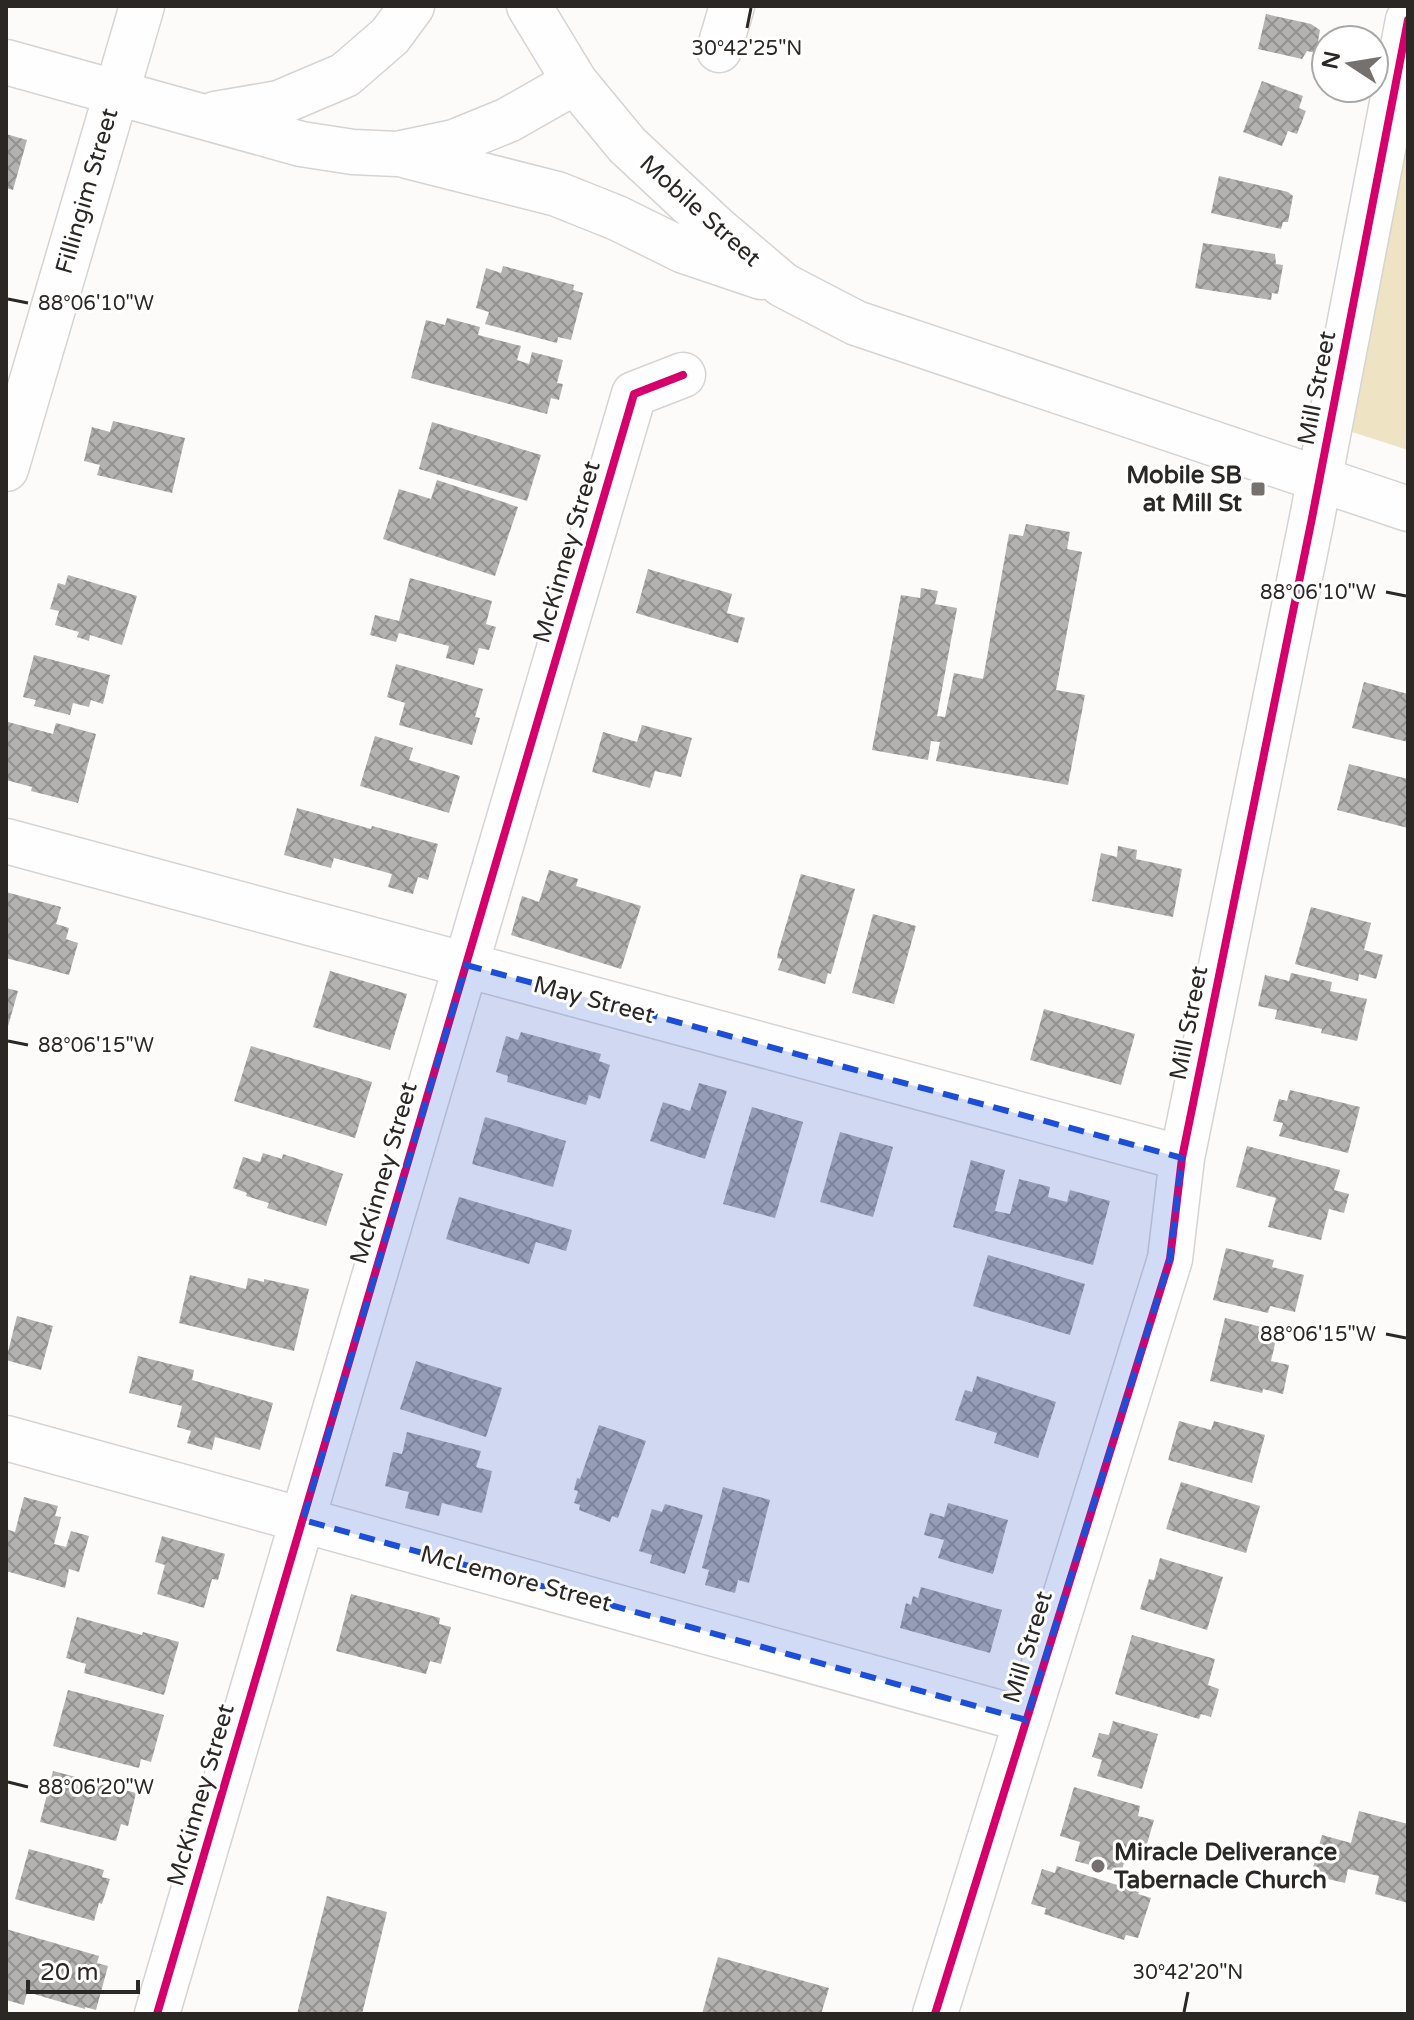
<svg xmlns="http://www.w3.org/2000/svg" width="1414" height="2020" viewBox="0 0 1414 2020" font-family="'Varela Round',sans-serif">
	<defs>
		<pattern id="building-cross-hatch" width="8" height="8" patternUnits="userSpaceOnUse" patternTransform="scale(2)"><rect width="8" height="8" fill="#b4b2b0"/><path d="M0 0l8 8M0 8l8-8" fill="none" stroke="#93918f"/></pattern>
	</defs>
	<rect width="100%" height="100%" fill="#fdfbf9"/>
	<path fill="#eee3c3" d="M1408 20V450L1330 425Z"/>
	<path fill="url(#building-cross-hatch)" d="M1266 14 1311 24 1320 30 1316 53 1307 51 1302 59 1258 49Z
		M1262 81 1303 96 1299 108 1306 111 1297 134 1288 131 1282 146 1243 132Z
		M6 134 27 140 13 190 6 188Z
		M1219 176 1288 192 1293 196 1288 222H1283L1281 229 1211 213Z
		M1203 243 1275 254 1276 264 1283 265 1278 294 1272 293 1271 300 1195 288Z
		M503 266 574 285 573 290 583 293 571 340 558 337 557 343 485 324 489 312 476 308 486 268 501 273Z
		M447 318 480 327 478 335 521 346 517 360 529 364 532 352 563 360 557 383 563 384 559 400 551 398 547 414 411 378 426 320 445 325Z
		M113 421 185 438 172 493 97 475 100 465 84 461 92 427 110 432Z
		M432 422 541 455 527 501 419 469Z
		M437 480 518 507 495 576 383 539 399 489 431 499Z
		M1026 524 1070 532 1067 549 1082 552 1056 690 1085 695 1068 785 936 761 940 742 931 741 928 760 872 750 901 595 920 598 921 588 938 591 935 604 957 608 937 716 945 717 954 673 983 679 1009 534 1023 536Z
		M648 569 732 594 727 613 745 618 738 643 636 613Z
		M68 575 137 596 122 645 90 635 89 641 77 637 79 632 55 625 59 611 50 609 58 583 65 585Z
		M410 578 492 601 486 624 496 627 489 650 479 648 474 665 446 658 449 646 399 633 396 642 370 635 375 615 399 621Z
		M34 655 110 675 103 704 91 700 89 707 73 703 70 715 34 706 36 700 23 697Z
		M396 664 483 689 475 717 480 718 472 745 399 725 405 703 387 697Z
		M1364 682 1408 694V742L1352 728Z
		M8 722 53 734 56 723 96 734 78 803 31 791 32 787 6 780Z
		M642 725 692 738 681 777 655 771 650 788 592 772 603 732 637 742Z
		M375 736 413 748 409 760 460 776 449 813 360 786Z
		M1349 764 1408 779V828L1337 810Z
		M297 808 371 829 372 826 438 844 428 880 418 877 413 894 388 887 392 874 334 858 331 868 284 855Z
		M1118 846 1137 850 1136 859 1182 869 1173 917 1092 901 1101 853 1117 857Z
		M549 870 578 879 576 886 641 906 621 969 511 935 522 896 539 902Z
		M801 874 855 889 831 974 828 973 825 984 778 970 782 959 777 958 778 952Z
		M6 892 61 907 56 924 69 928 66 939 78 943 69 975 6 958Z
		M1311 907 1371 923 1364 950 1383 955 1376 979 1359 974 1358 981 1295 964Z
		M873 914 916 926 894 1004 852 993Z
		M330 971 407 994 390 1050 313 1027Z
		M1291 973 1332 982 1330 991 1367 999 1357 1041 1321 1033 1322 1029 1275 1019 1277 1010 1258 1006 1265 975 1289 981Z
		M6 988 18 991 7 1030H6Z
		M1044 1009 1135 1034 1121 1085 1030 1060Z
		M521 1032 601 1054 599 1061 610 1065 600 1099 589 1095 586 1105 507 1082 508 1076 496 1072 499 1061 506 1036 518 1040Z
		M251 1046 372 1082 355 1138 234 1101Z
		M699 1083 727 1091 705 1159 650 1141 663 1102 690 1111Z
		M1290 1090 1360 1107 1348 1153 1279 1136 1283 1123 1273 1121 1279 1099 1287 1101Z
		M752 1107 803 1122 775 1218 723 1204Z
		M485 1117 566 1141 553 1187 472 1164Z
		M840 1132 893 1147 873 1217 820 1202Z
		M1247 1146 1340 1170 1334 1190 1349 1194 1344 1213 1329 1209 1321 1240 1268 1227 1276 1198 1236 1187Z
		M263 1153 282 1159 283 1154 343 1174 326 1226 267 1208 269 1203 246 1196 247 1193 233 1188 243 1157 260 1162Z
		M971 1160 1005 1170 995 1211 1010 1214 1019 1179 1050 1187 1048 1197 1067 1202 1070 1190 1110 1201 1093 1265 953 1227Z
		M459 1197 572 1230 566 1251 536 1242 529 1264 446 1239Z
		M1226 1248 1274 1260 1272 1267 1304 1275 1295 1312 1270 1306 1268 1313 1213 1300Z
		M988 1255 1085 1284 1070 1335 973 1306Z
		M190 1275 246 1289 248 1278 264 1282V1279L309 1289 294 1351 179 1323Z
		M17 1316 53 1326 41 1370 6 1360Z
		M1225 1318 1278 1331 1271 1361 1289 1365 1283 1394 1263 1389 1262 1393 1210 1381Z
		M138 1356 194 1370 192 1380 273 1403 260 1450 215 1437 212 1450 187 1443 191 1431 177 1427 182 1406 129 1393Z
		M416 1361 502 1388 486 1437 400 1409Z
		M977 1376 1056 1402 1038 1458 994 1443 997 1433 955 1420 965 1390 972 1392Z
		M1179 1421 1211 1430 1214 1421 1265 1435 1252 1483 1168 1460Z
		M599 1425 646 1441 618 1518 612 1516 610 1522 579 1510 580 1505 574 1503 578 1491 574 1490 577 1478 580 1479Z
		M407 1432 481 1451 476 1467 492 1471 482 1513 442 1503 439 1516 405 1508 409 1492 385 1486 393 1452 402 1454Z
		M1181 1482 1260 1506 1246 1553 1166 1529Z
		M723 1487 770 1500 749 1583 738 1580 735 1593 705 1585 709 1570 702 1568Z
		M24 1497 58 1506 55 1516 61 1517 54 1544 66 1547 71 1531 89 1536 79 1572 69 1569 65 1588 6 1571V1529L15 1532Z
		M948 1503 1008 1520 993 1574 938 1558 944 1540 924 1535 930 1513 944 1517Z
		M665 1504 703 1515 685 1574 650 1563 652 1555 639 1551 652 1509 662 1512Z
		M162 1536 225 1554 218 1580 212 1579 204 1608 157 1594 165 1565 155 1562Z
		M1160 1558 1223 1577 1207 1630 1140 1609 1149 1579 1154 1580Z
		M921 1587 1002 1610 990 1653 900 1628 906 1603 911 1605 913 1596 918 1598Z
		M351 1594 440 1618 439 1624 451 1627 441 1664 430 1661 426 1674 336 1651Z
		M77 1617 142 1635 143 1632 179 1642 164 1695 84 1673 86 1664 66 1658Z
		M1132 1635 1215 1659 1208 1685 1219 1689 1211 1717 1201 1714 1199 1719 1115 1694Z
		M68 1690 164 1715 151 1762 141 1759 139 1768 53 1746Z
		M1113 1721 1158 1734 1142 1789 1097 1776 1102 1760 1092 1757 1099 1733 1109 1735Z
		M53 1771 136 1793 128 1826 121 1824 116 1841 40 1822Z
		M1074 1787 1140 1806 1138 1816 1154 1820 1144 1854 1128 1849 1121 1873 1075 1861 1080 1842 1060 1836Z
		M1359 1811 1408 1824V1903L1375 1894 1379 1876 1348 1869 1345 1883 1311 1875 1322 1835 1351 1843Z
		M29 1849 104 1870 102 1877 110 1879 102 1904 99 1903 94 1921 15 1899Z
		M1057 1866 1139 1892 1138 1894 1151 1898 1138 1938 1126 1935 1124 1940 1071 1923 1044 1914 1046 1908 1031 1904 1042 1869 1055 1873Z
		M327 1896 387 1912 362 2014H297Z
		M6 1929 99 1956 97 1963 108 1966 96 2010 85 2007V2009L27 1992 24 2005 6 2000Z
		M718 1957 829 1988 821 2014H702Z"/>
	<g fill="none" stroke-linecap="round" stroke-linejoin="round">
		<g stroke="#d6d4d2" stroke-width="47">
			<path id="minor" d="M529 6 575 82 627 145 717 229 783 285 856 323 1408 509
				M719 50 732 6
				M6 62 301 144 353 152 397 154 454 142 508 120 575 82
				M215 114 279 103 345 75 390 36 412 6
				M407 156 557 194 617 218 684 251 761 277
				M6 469 142 6
				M6 841 1182 1158
				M6 1438 1026 1720
				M157 2014 634 394 683 375
				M935 2014 1170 1259 1182 1158 1312 518 1408 20"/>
		</g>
		<use href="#minor" stroke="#fffefe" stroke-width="44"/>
		<g stroke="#fff" stroke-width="13">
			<path id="cycleway" d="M157 2014 634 394 683 375
				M935 2014 1170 1259 1182 1158 1312 518 1408 20"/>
		</g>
		<use href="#cycleway" stroke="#d6006c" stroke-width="8"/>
	</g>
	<path fill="#1d4ed8" fill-opacity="0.2" stroke="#1d4ed8" stroke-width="6" stroke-dasharray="16 10" stroke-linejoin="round" d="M466 965 1182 1158 1170 1259 1026 1720 303 1520Z"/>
	<path fill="none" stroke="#2a2725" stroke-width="3" d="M747 28 751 8M8 299 28 303M1386 592 1406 596M8 1041 28 1045M1386 1334 1406 1338M8 1782 28 1787M1184 2012 1188 1992"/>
	<g fill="#74716f" stroke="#fff" stroke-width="3">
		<rect x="1250" y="481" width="16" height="16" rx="4"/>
		<circle cx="1098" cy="1866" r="8"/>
	</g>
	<g text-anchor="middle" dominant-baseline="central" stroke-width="6" stroke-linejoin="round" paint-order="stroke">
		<g font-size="24" fill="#2a2725" stroke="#fff">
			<text transform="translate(87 191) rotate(-74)">Fillingim Street</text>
			<text transform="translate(700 211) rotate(42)">Mobile Street</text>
			<text transform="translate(1317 388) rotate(-79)">Mill Street</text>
			<text transform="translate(567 552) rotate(-74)">McKinney Street</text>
			<text transform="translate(594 1000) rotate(15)">May Street</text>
			<text transform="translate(1189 1023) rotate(-79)">Mill Street</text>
			<text transform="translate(384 1173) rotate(-74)">McKinney Street</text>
			<text transform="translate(516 1579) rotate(15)">McLemore Street</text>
			<text transform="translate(1028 1647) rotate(-73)">Mill Street</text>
			<text transform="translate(201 1795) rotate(-74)">McKinney Street</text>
		</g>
		<g font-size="24" font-weight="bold" fill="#2a2725" stroke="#fff" text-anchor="end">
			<text x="1242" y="475">Mobile SB<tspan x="1242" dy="28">at Mill St</tspan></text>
			<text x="1114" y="1852" text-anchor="start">Miracle Deliverance<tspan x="1114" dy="28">Tabernacle Church</tspan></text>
		</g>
	</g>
	<g font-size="20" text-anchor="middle" fill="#2a2725" stroke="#fff" stroke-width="6" stroke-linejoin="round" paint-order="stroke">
		<text x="747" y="55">30°42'25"N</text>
		<text x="96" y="310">88°06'10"W</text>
		<text x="1318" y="599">88°06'10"W</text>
		<text x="96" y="1052">88°06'15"W</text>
		<text x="1318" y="1341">88°06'15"W</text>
		<text x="96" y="1794">88°06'20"W</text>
		<text x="1188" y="1979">30°42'20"N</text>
	</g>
	<rect width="1414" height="2020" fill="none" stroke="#2a2725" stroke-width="16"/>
	<g transform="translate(1350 64) rotate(282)"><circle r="38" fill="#ffffff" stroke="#aaa9a8" stroke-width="2"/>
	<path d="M0-6L14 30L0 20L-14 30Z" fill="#74716f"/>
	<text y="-12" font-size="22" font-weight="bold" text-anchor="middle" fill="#2a2725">N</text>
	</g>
	<path d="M28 1980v12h110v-12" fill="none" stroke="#2a2725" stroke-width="4"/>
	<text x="40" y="1980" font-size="24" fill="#2a2725" stroke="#ffffff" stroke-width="6" paint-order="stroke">20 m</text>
</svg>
